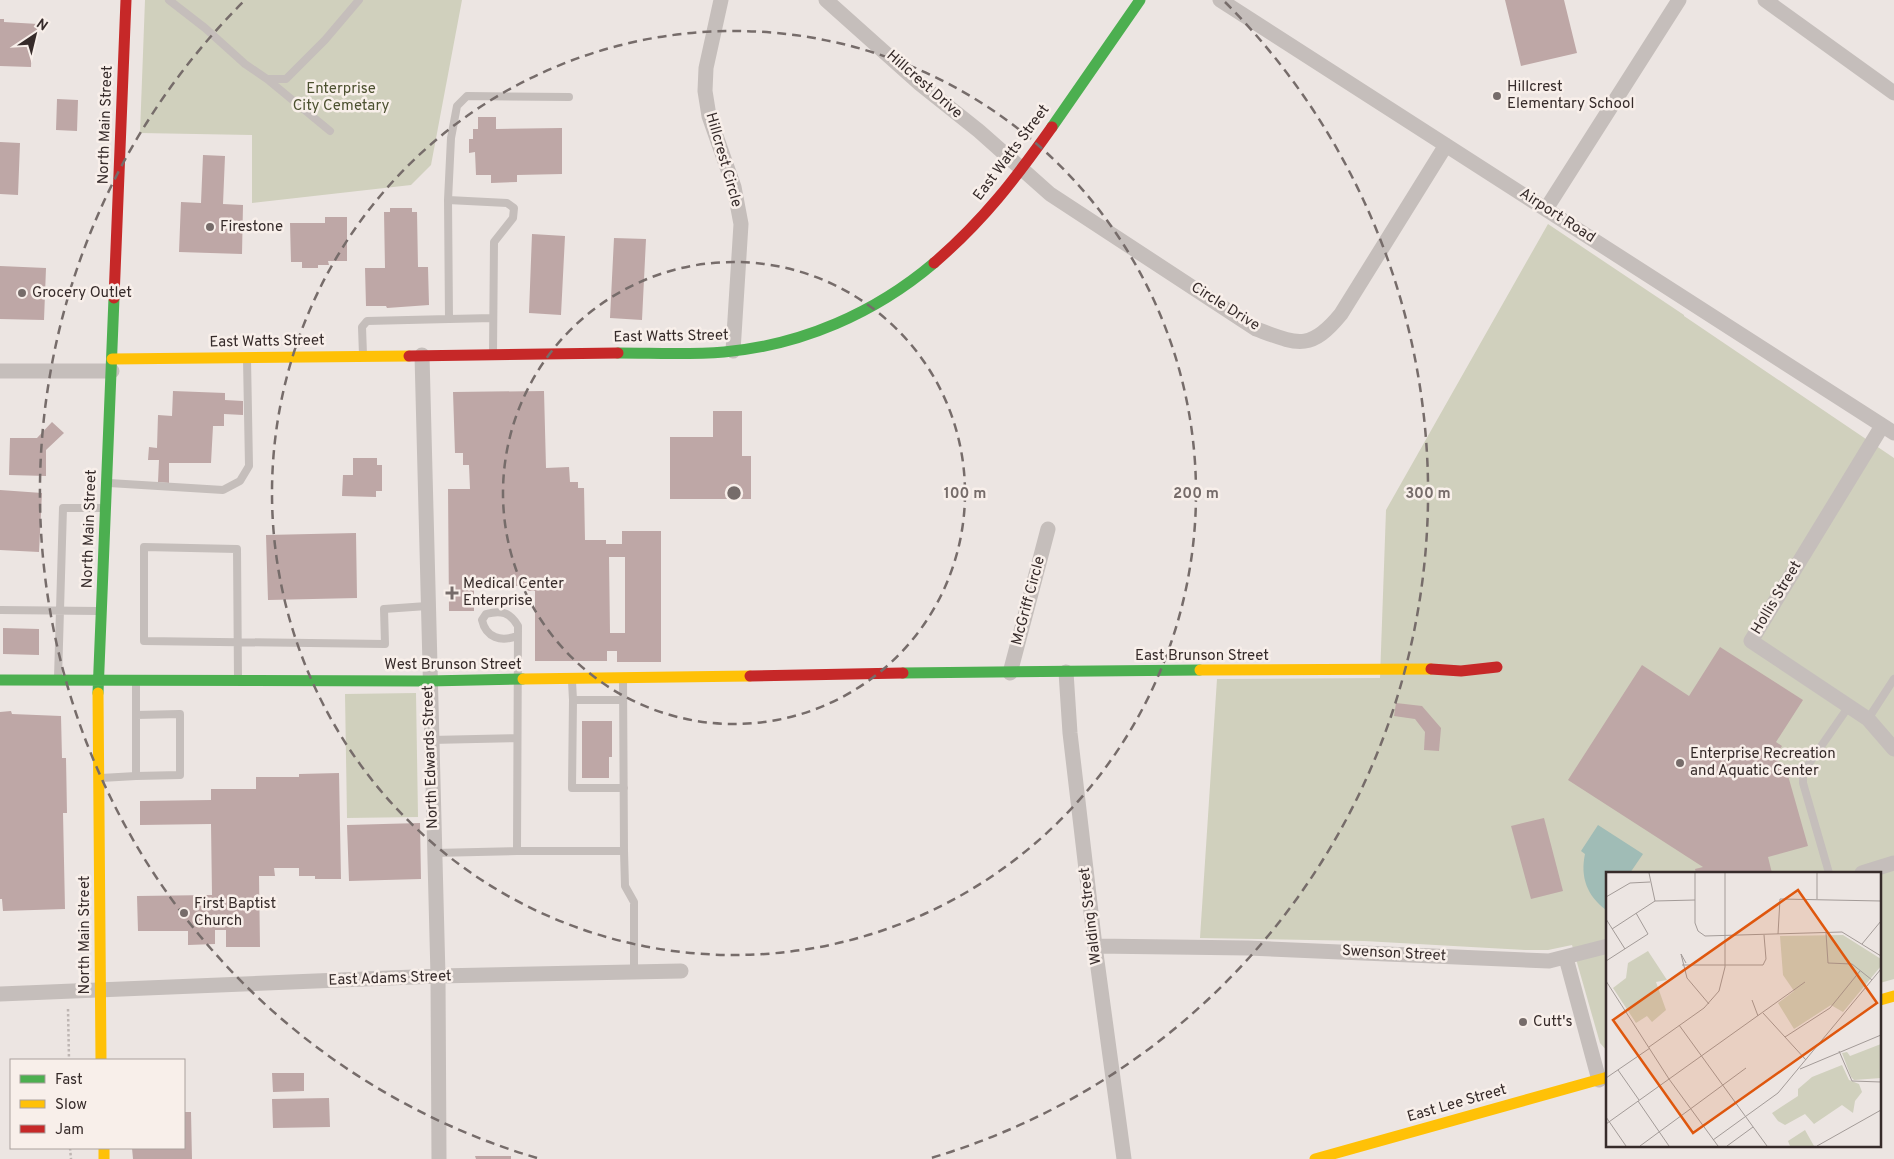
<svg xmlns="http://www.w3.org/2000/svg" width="1894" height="1159" viewBox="0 0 1894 1159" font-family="Overpass,sans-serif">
	<rect width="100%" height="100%" fill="#ece5e2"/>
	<path fill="#d0d0bd" d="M145 0H462L431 165 411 185 252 203V135L140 133Z
		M1548 224 1684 315V316L1894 458V979L1880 983V873H1608V1052L1600 1043 1572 945 1548 950H1525L1364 941 1200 938 1217 679 1380 678 1386 510Z
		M416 693 418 817 347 818 345 694Z"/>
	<path fill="#a0bcb6" d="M1598 825 1643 854 1630 873H1608L1606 910C1587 896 1580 877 1585 854L1581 851Z"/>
	<path fill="#bea7a6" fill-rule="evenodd" d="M1505 0H1564L1577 53 1521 66Z
		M0 19H4V22L38 24 37 36H32L31 67 0 66Z
		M57 99 78 100 77 131 56 130Z
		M478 117H496V129L562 128V174L517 175V182L491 183V175H476L475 152 469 153V139H473V129H478Z
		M0 142 20 143 18 195 0 194Z
		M203 155 225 156 223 204 243 205 242 254 179 252 181 202 201 203Z
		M390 208H412V212H417L418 267H428L429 305 387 308 386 306H366L365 268H385L384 212H390Z
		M325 217H347V261H328L329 265H318V268H302V262H291L290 223H325Z
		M532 234 565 236 561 315 529 313Z
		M614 238 646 239 642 320 610 318Z
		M0 266 46 268 44 320 0 319Z
		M173 391 225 393V400L243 401V415L224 414V426H213L211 463H169V483L158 482 159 460H148L149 447 157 448 158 415 172 416Z
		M544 391 546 468 569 467 570 482H578V488H584L585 540H606V544H622V531H661V662H617V651H607V661H535V591H529L521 586H474V611H449L448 489H470L469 465H463V453H455L453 392ZM609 557H625V633H610Z
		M713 411H742V456H751V499H670V437H713Z
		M52 422 64 433 46 450V476L9 475 10 438H37Z
		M353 458H377V465H382V491H376V497L342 496 343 475H353Z
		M0 490 42 493 39 552 0 550Z
		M356 533 357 598 268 600 266 535Z
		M3 628 39 629V655L3 654Z
		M1720 647 1803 700 1776 742 1782 746 1774 758 1790 768 1787 772 1808 846 1768 857 1772 873H1696L1695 869 1703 867 1568 780 1642 665 1689 696Z
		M1396 703 1422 706 1441 728 1439 751 1424 750 1425 732 1415 719 1394 716Z
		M11 711 12 714 61 716 62 758H66L67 813H63L65 909 3 911 2 899H0V712Z
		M582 721H612V757H609V778H582Z
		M339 773 341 879H315V876H299V868H274L275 876H259L260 947H226V930H215V944L188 945V931H138L137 896 212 895 211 824 140 825V801L211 800V789H256V777H299V774Z
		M1544 818 1563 891 1531 899 1511 826Z
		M420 823 421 879 349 881 347 825Z
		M272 1073H304V1091L273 1092Z
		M329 1098 330 1127 273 1128 272 1099Z
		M184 1112H191L192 1159H133L132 1148H184Z
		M475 1156H511V1159H476Z"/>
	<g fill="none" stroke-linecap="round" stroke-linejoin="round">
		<path stroke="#beb6b3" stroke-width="2.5" stroke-dasharray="2.5 2.5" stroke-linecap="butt" d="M68 1009 69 1060
			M70 1148 71 1159"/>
		<path stroke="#c5bebb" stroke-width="8" d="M169 0 205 28 245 64 267 79H286L325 40 359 0
			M267 79 330 131
			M448 200 507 203 514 208 513 218 494 242 493 353
			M493 318 449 319 448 200 451 138 457 106 467 96 569 97
			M363 355 362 327 367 321 449 319
			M109 483 223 490 240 481 249 466 247 359
			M0 610 99 611
			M58 678 63 508H102
			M623 678 624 851
			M238 680 237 549 144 547V641L385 644 384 609 427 606
			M572 681 573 700H623
			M573 700 572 788H624
			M136 715 180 714V775L136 776
			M1868 719 1894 679
			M431 740 517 738
			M101 778 136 776V682
			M517 851H624L625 886 634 902V972
			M434 853 517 851 518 626C510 612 501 610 486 614L482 620C486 638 501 642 517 636
			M1829 873 1803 783V775L1806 768 1849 706"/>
		<path stroke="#c5bebb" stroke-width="15" d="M721 0 706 68 705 91 709 116 734 187 741 224 733 351
			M826 0 920 84 979 131 1050 194 1256 329C1297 344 1310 352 1341 314L1446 145
			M1220 0 1894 433
			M1765 0 1894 93
			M1546 209 1679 0
			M422 355 438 976 439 1159
			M0 371H112
			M1882 426 1751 641 1868 719 1894 749
			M1066 672 1070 733 1095 946 1124 1159
			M1010 673 1048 529
			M1862 873 1894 863
			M1095 946 1248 948 1549 961 1608 946
			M1566 958 1599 1080
			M0 994 438 976 681 971"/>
		<path stroke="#4caf50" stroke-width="11" d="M1052 127 1140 0
			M618 353C654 353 689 355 724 352 802 345 875 313 934 263
			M903 673 1200 670
			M0 680 429 681 523 679
			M98 693 114 298"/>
		<path stroke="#ffc107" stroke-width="11" d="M112 359 409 356
			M1200 670 1431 669
			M523 679 750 676
			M98 693 101 1060
			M1880 1000 1894 996
			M104 1148V1159
			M1315 1159 1608 1077"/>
		<path stroke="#c62828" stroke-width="11" d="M934 263C984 220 1015 179 1052 127
			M114 298 126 0
			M409 356 618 353
			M1431 669 1461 671 1497 667
			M750 676 903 673"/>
	</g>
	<g fill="none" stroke="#766c6a" stroke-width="2.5" stroke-dasharray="9 6">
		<circle cx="734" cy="493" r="231"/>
		<circle cx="734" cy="493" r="462"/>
		<path d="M537 1158A694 694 0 0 1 243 2M1225 2A694 694 0 0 1 931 1158"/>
	</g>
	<g fill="#766c6a" stroke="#f8efea" stroke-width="2">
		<circle cx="1497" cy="96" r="5"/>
		<circle cx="210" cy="227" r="5"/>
		<circle cx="22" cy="293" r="5"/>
		<path d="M449.5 585.5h5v5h5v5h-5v5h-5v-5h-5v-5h5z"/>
		<circle cx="1680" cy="763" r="5"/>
		<circle cx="184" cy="913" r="5"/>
		<circle cx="1523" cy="1022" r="5"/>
	</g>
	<g text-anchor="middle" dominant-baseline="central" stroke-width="5" stroke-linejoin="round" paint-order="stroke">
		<g font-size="15" fill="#362b2a" stroke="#f8efea">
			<text transform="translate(924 85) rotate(41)">Hillcrest Drive</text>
			<text transform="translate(106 125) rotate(-88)">North Main Street</text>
			<text transform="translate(1012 153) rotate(-53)">East Watts Street</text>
			<text transform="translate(723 160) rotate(74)">Hillcrest Circle</text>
			<text transform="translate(1557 216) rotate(33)">Airport Road</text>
			<text transform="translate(1225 307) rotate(32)">Circle Drive</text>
			<text transform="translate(671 337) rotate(-1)">East Watts Street</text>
			<text transform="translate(267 342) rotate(-1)">East Watts Street</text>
			<text transform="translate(90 529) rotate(-88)">North Main Street</text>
			<text transform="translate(1777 598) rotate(-59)">Hollis Street</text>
			<text transform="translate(1029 601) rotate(-75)">McGriff Circle</text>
			<text x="1202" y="656">East Brunson Street</text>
			<text x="453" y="665">West Brunson Street</text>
			<text transform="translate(431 757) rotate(-92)">North Edwards Street</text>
			<text transform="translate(1091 916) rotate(-97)">Walding Street</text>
			<text transform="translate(85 935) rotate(-90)">North Main Street</text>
			<text transform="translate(1394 954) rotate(3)">Swenson Street</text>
			<text transform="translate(390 979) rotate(-2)">East Adams Street</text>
			<text transform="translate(1457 1104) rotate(-16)">East Lee Street</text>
		</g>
		<g font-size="15" fill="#362b2a" stroke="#f8efea" text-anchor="start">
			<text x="1507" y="87">Hillcrest<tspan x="1507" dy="17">Elementary School</tspan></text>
			<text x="220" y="227">Firestone</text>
			<text x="32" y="293">Grocery Outlet</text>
			<text x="463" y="584">Medical Center<tspan x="463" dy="17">Enterprise</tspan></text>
			<text x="1690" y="754">Enterprise Recreation<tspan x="1690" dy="17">and Aquatic Center</tspan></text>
			<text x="194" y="904">First Baptist<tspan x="194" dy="17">Church</tspan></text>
			<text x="1533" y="1022">Cutt's</text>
		</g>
		<g font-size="15" fill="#4c5130" stroke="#f8efea">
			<text x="341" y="89">Enterprise<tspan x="341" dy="17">City Cemetary</tspan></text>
		</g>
	</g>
	<g transform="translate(1606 872)">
		<rect width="275" height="275" fill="#ece5e2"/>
		<path d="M237 63 275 87V94L237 140 225 133 188 157 172 131 188 119 177 103 174 64ZM42 79 61 108 50 110 60 138 46 150 41 144 30 151 7 116 20 106 22 91ZM275 172V206L248 208 245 205 236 181 241 180 244 184ZM236 193 243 208 253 212 256 220 249 229 247 241 236 233 208 252 199 242 179 253 172 249 166 241 192 224V217L206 205ZM199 258 208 274H184L182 269Z" fill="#d0d0bd"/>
		<path fill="none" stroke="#a39b98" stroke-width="1" d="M43 1 49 29M89 1V51L92 59 99 64 236 60 275 84M0 25 24 11 44 10M211 27V1M0 47 19 77M6 57 49 29 89 28M220 61 222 91 246 92 266 108M172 62 174 27 275 29M256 72 275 49M0 89 42 62 30 41M80 91 75 82 81 106 103 132M76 93H157L160 87 158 63M0 109 63 207 112 274M146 128 152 144M157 141 200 188M73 153 161 274M179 165 224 136 254 99M43 175 98 136 113 119 119 95V1M233 179 246 209 275 210M194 197 275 163M12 198 33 228M0 206 44 176M32 229 63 274M0 245 20 274M0 252 199 110M107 268 172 221 275 97M34 274 140 196M121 274 147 255M211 274 275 238"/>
		<path fill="#df570e" fill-opacity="0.15" stroke="#df570e" stroke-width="2.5" d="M192 18 271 131 87 261 7 148Z"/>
		<rect width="275" height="275" fill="none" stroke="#362b2a" stroke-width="2.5"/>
	</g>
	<circle cx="734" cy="493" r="8" fill="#766c6a" stroke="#f8efea" stroke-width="2.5"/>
	<g font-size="15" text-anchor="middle" font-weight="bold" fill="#766c6a" stroke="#f8efea" stroke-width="5" stroke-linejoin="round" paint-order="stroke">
		<text x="965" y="498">100 m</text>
		<text x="1196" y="498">200 m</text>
		<text x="1428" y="498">300 m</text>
	</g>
	<rect x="10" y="1059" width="175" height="90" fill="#f8efea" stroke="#aaa19d"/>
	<rect x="20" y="1075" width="25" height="8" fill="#4caf50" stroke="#aaa19d"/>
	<text x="55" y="1084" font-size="15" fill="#362b2a">Fast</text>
	<rect x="20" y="1100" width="25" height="8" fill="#ffc107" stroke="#aaa19d"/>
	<text x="55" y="1109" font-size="15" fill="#362b2a">Slow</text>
	<rect x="20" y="1125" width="25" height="8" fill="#c62828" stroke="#aaa19d"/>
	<text x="55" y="1134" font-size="15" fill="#362b2a">Jam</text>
	<g transform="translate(35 35) rotate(35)" stroke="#f8efea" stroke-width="4" paint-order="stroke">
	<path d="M0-4L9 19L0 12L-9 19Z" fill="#362b2a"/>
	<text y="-8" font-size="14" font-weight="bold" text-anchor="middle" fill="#362b2a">N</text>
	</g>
</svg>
